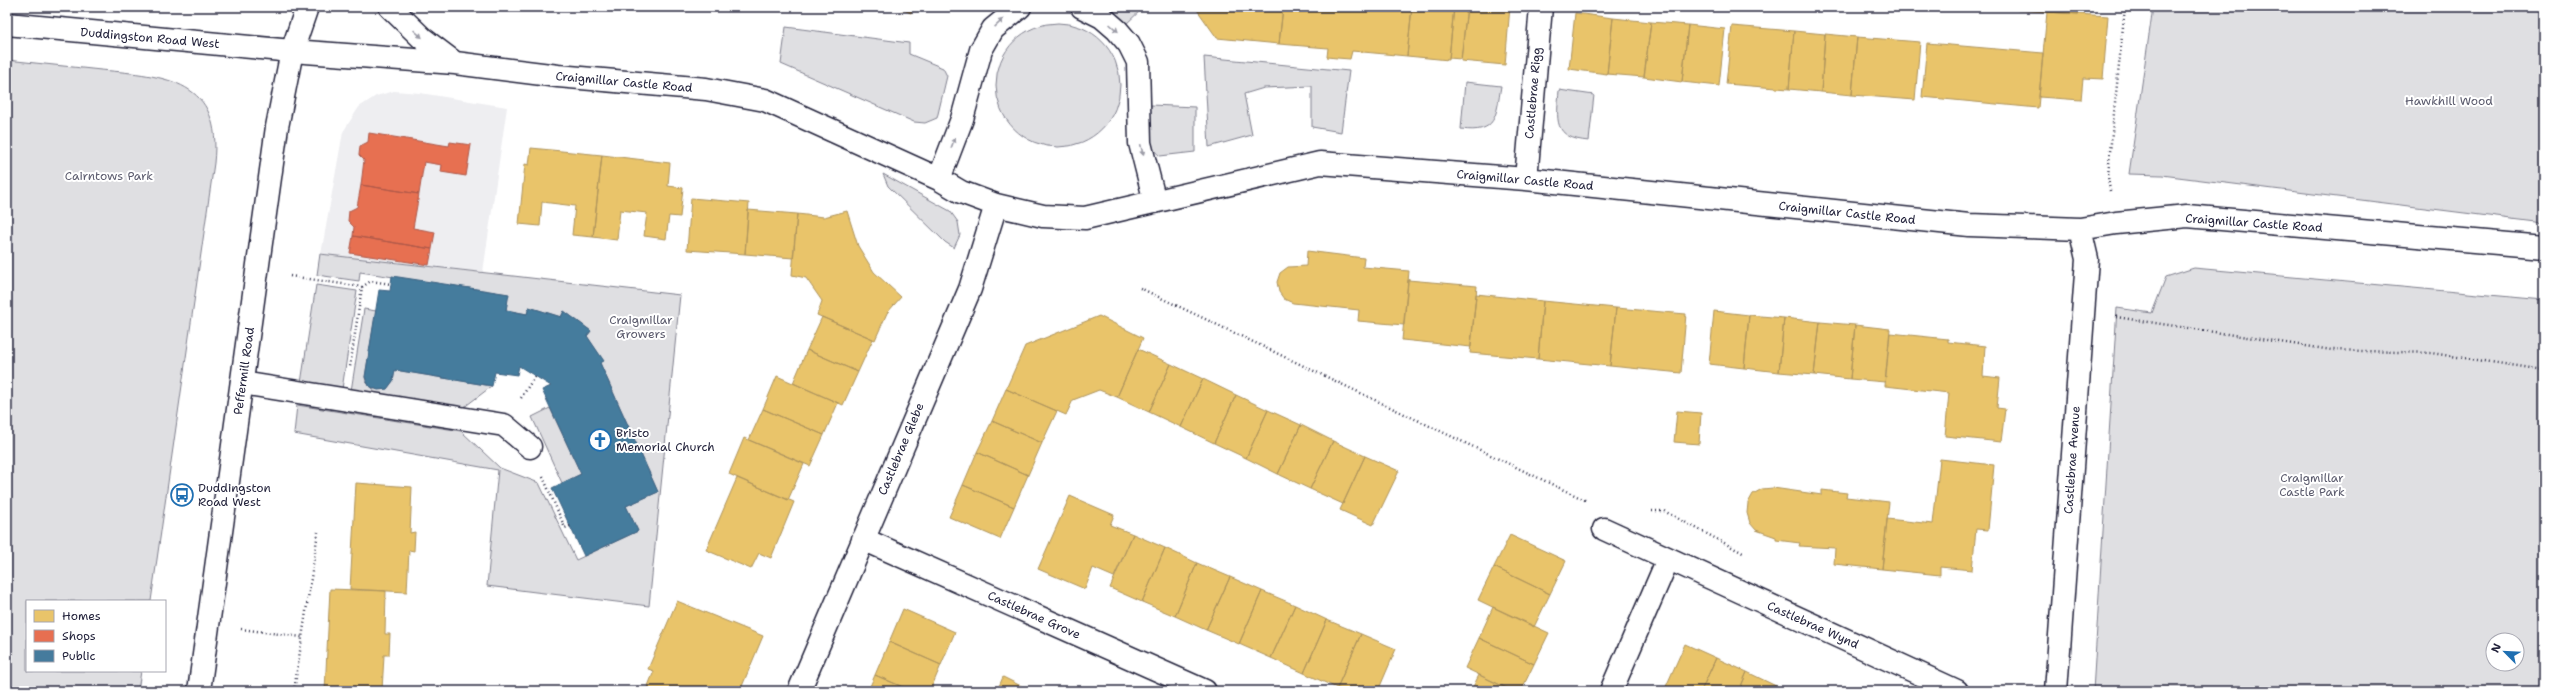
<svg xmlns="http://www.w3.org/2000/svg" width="2551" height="698" viewBox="0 0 2551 698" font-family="'Shantell Sans',sans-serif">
	<rect width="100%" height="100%" fill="#fff"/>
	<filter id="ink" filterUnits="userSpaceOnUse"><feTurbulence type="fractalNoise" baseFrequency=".025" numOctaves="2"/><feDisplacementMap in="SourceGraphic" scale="8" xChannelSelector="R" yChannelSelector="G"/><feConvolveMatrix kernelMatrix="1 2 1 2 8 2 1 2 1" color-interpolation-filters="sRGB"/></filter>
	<g filter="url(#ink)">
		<path fill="#eeeef1" d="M394 91 420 93 507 107 483 272 321 254 343 132 359 107 376 96Z"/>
		<path fill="#dfdfe2" stroke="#80808e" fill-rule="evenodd" d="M1101 7H1144L1124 26Z
			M2153 7H2544V223L2162 175 2129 174Z
			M996 85a62 62 0 1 1 124 0a62 62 0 1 1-124 0Z
			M786 27 909 43V54L943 68 947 76 937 118 925 123 914 122 781 64Z
			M1204 57 1349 71 1341 132 1312 127V86L1264 88 1244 94 1252 135 1209 147Z
			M7 60C38 63 70 67 101 70 167 76 223 80 214 163L151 601H27V671H141L138 691H7Z
			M1465 82 1501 86C1496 116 1497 134 1461 129Z
			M1559 90 1594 95 1589 141C1552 138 1557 120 1559 90Z
			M1151 105 1195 107V152L1160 156C1144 144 1148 122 1151 105Z
			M883 174 950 211 958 222 960 235 954 248 945 242 888 186Z
			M320 254 680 295 649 606 487 586 498 470 294 434 297 405 461 431 500 468 539 483 576 560 638 531 626 506 658 492 600 363 603 361 587 336 591 331 564 311 561 317 529 307 527 314 506 310 508 294 360 272 359 281 317 275Z
			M2194 268 2544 300V691H2093L2117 308 2152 313 2166 277ZM2493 640H2517V664H2493Z
			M316 285 357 291 342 389 301 383Z
			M364 309 376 311 365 377 366 382 373 389H387L393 381 395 370 492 386 463 408 351 391Z
			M550 408 581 474 562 483 532 417Z"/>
		<path fill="#e9c46a" stroke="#ad935c" d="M808 7H836V9Z
			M896 7H913L911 13Z
			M1195 7H1283L1279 44 1217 38Z
			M1283 7H1412L1407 56 1352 51 1350 59 1337 58 1327 57 1328 48 1279 44Z
			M1412 7H1454L1449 60 1407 56Z
			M1454 7H1467L1461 59 1449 58Z
			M1467 7H1510L1505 65 1461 61Z
			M2017 7H2078V14L2017 10Z
			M2047 12 2108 16 2103 79 2083 78 2081 100 2039 97Z
			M1575 13 1613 18 1607 74 1569 69Z
			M1613 18 1651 22 1644 77 1607 74Z
			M1651 22 1688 25 1682 82 1644 77Z
			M1688 25 1725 29 1719 86 1682 82Z
			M1732 26 1794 31 1789 89 1726 84Z
			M1794 31 1825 34 1821 92 1789 89Z
			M1825 34 1857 37 1852 95 1821 92Z
			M1857 37 1920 42 1915 100 1852 95Z
			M1927 43 2043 53 2038 108 1922 97Z
			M531 148 602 155 593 237 572 235 575 206 542 202 540 226 519 224 525 164 529 165Z
			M602 155 670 163 668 186 683 188 680 217 669 216 666 239 644 236 647 213 620 210 617 240 593 237Z
			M691 198 749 203 745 254 687 250Z
			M748 210 797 214 793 258 745 254Z
			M847 211 858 246 874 272 901 297 887 313 875 340 817 315 822 301 806 278 792 275 797 214 824 217Z
			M1307 251 1364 258 1363 267 1409 271 1404 325 1358 321 1359 310 1293 303 1284 299 1279 292 1277 282 1280 273 1288 267 1306 266Z
			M1408 280 1477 286 1471 347 1402 340Z
			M1476 294 1543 301 1538 359 1470 353Z
			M1543 301 1616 308 1610 366 1538 359Z
			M1616 308 1686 314 1681 373 1610 366Z
			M1714 311 1749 315 1744 368 1709 364Z
			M1749 315 1784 318 1779 372 1744 368Z
			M1099 316 1143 338 1117 397 1099 390 1073 400 1066 415 1006 389 1025 346Z
			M822 317 873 339 858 372 807 350Z
			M1784 318 1820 322 1814 375 1779 372Z
			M1820 322 1855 325 1850 379 1814 375Z
			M1855 325 1890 329 1885 382 1850 379Z
			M1890 333 1948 339V342L1985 346 1983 376 2000 378 1997 408 2005 409 2001 442 1945 436 1949 393 1885 386Z
			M1138 349 1171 364 1149 412 1117 397Z
			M807 350 858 372 843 405 793 383Z
			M1171 364 1203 379 1181 427 1149 412Z
			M777 376 838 403 824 435 763 409Z
			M1203 379 1236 395 1214 443 1181 427Z
			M1006 389 1057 411 1042 443 992 421Z
			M1236 395 1268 410 1246 458 1214 443Z
			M763 409 824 435 810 466 749 440Z
			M1268 410 1301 425 1278 474 1246 458Z
			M1677 411 1701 413 1699 444 1674 442Z
			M992 421 1042 443 1028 475 977 452Z
			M1301 425 1333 441 1310 489 1278 474Z
			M744 438 804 464 788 500 729 474Z
			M1333 441 1365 456 1343 504 1310 489Z
			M977 452 1028 475 1014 507 963 485Z
			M1365 456 1399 471 1373 525 1340 510Z
			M1940 459 1994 465 1988 530 1976 529 1972 570 1940 567V575L1882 569 1887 519 1933 524Z
			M737 478 794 502 771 558 759 553 751 569 706 550Z
			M356 483 412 487 410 533 415 532 414 551 409 550 407 592 350 589Z
			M963 485 1014 507 1000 539 949 517Z
			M1773 488 1822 495V490L1847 493 1846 497 1889 502 1882 569 1834 564 1835 548 1799 546 1800 543 1776 540V537L1756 530 1750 523 1747 513 1748 503 1753 494 1762 489Z
			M1070 496 1114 515 1110 525 1133 534 1114 577 1093 568 1085 589 1038 569Z
			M1133 534 1165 548 1142 602 1110 588Z
			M1510 535 1566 561 1550 594 1494 567Z
			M1165 548 1197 563 1175 616 1142 602Z
			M1197 563 1230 577 1206 630 1175 616Z
			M1494 567 1550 594 1534 627 1478 600Z
			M1230 577 1262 591 1239 644 1206 630Z
			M330 589 386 591 385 634H390L389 655H384L382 691H325Z
			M1262 591 1295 605 1271 658 1239 644Z
			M677 601 763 636 740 691H646L654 671 648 669Z
			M1295 605 1327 620 1304 673 1271 658Z
			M1493 607 1549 633 1534 664 1479 638Z
			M903 609 955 632 941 665 889 642Z
			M1327 620 1361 634 1337 688 1304 673Z
			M1361 634 1396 649 1378 691H1346L1337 688Z
			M1479 638 1534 664 1521 691H1513L1465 668Z
			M889 642 941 665 930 691H912L875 675Z
			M1685 644 1716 658 1701 691H1664Z
			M1716 658 1747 672 1739 691H1701Z
			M1747 672 1778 687 1776 691H1739Z
			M875 675 912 691H868Z
			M1479 675 1513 691H1471Z
			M1003 677 1027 689 1033 691H997Z
			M1778 687 1786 690 1787 691H1776Z"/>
		<path fill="#e76f51" stroke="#ac584a" d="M369 133 449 146 450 142 471 145 466 176 441 172 442 165 424 162 419 194 361 185 364 160 359 155 360 146 368 142Z
			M361 185 419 194 413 228 435 232 432 249 353 236 354 227 348 221 349 211 357 207Z
			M353 236 432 249 429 265 350 253Z"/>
		<path fill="#457b9d" stroke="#3a6080" d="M392 276 509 294 506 310 527 314 529 307 561 317 564 311 591 331 587 336 604 361 600 363 658 492 626 506 638 531 584 556 552 488 581 474 542 390 551 386 519 366 517 375 495 372 492 386 395 370 393 381 387 389 378 390 369 386 365 377 379 290 390 291Z"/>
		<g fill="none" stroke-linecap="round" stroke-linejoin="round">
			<g stroke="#22223b" stroke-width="25">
				<path id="minor" d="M390 7 422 38 455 63
					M1082 7 1102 17 1117 30 1129 44 1138 62 1140 143 1155 202
					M7 24 292 51 455 63 558 76 706 89 765 100 939 179 961 192 996 205 1043 216 1085 218 1320 163 1526 179 1969 225 2080 229 2116 223 2187 216 2544 247
					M939 179 962 119 981 50 993 29 1020 7
					M1526 179 1541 7
					M242 383 504 425 530 447
					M1604 529 1957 691
					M863 539 1205 691
					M799 691 970 289 996 205
					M1611 691 1668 559
					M2056 691 2087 259 2080 229"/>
			</g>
			<g stroke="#22223b" stroke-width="25">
				<path id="major" d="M199 691 277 127 292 51 307 7"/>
			</g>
			<path stroke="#22223b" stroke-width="2.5" stroke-dasharray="1 3" stroke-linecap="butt" d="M2110 191 2108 177 2110 152 2125 7
				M290 276 362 287 350 367
				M362 287 371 281 391 284
				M1140 288 1587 501
				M2116 317 2332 350 2431 353 2544 370
				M521 398 535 376
				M543 477 565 528 570 526
				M1648 511H1664L1743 553
				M241 629 302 637
				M294 691 318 532"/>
			<use href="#minor" stroke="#fff" stroke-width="22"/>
			<use href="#major" stroke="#fff" stroke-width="22"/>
		</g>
		<defs><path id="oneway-solid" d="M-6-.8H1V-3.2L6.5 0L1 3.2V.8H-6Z"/></defs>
		<g fill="#9c9ca7">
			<use href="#oneway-solid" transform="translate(999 23) rotate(-43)"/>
			<use href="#oneway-solid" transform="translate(1114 28) rotate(42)"/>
			<use href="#oneway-solid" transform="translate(418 34) rotate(42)"/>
			<use href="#oneway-solid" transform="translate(953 143) rotate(-69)"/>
			<use href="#oneway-solid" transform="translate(1142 150) rotate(76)"/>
		</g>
	</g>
	<defs>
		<g id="church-ring" transform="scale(1.15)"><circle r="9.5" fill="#fff" stroke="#1f6fb2" stroke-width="1.5"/><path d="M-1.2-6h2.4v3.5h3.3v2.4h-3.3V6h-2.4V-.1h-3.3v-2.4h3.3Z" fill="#1f6fb2"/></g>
		<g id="bus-ring" transform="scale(1.15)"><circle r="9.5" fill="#fff" stroke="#1f6fb2" stroke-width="1.5"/><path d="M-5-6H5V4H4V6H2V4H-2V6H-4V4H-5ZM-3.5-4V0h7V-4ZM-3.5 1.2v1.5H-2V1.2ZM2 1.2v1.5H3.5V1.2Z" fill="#1f6fb2"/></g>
	</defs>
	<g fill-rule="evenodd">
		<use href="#church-ring" x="600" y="440"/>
		<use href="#bus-ring" x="182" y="495"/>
	</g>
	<g text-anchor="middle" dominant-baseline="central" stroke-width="4" stroke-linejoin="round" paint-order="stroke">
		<g font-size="12" fill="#22223b" stroke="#fff">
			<text transform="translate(150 38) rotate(5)">Duddingston Road West</text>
			<text transform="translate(624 82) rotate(5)">Craigmillar Castle Road</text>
			<text transform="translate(1533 93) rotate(-85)">Castlebrae Rigg</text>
			<text transform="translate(1525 180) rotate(5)">Craigmillar Castle Road</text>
			<text transform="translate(1847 213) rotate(6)">Craigmillar Castle Road</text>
			<text transform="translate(2254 223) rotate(4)">Craigmillar Castle Road</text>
			<text transform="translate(244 371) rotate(-82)">Peffermill Road</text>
			<text transform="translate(901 449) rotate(-67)">Castlebrae Glebe</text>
			<text transform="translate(2072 460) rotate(-86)">Castlebrae Avenue</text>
			<text transform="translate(1034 615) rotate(24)">Castlebrae Grove</text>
			<text transform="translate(1813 625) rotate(24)">Castlebrae Wynd</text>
		</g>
		<g font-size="12" fill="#5b5b6d" stroke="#fff">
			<text x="2449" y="101">Hawkhill Wood</text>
			<text x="109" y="176">Cairntows Park</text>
			<text x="641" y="320">Craigmillar<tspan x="641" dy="14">Growers</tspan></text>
			<text x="2312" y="478">Craigmillar<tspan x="2312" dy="14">Castle Park</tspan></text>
		</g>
		<g font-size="12" fill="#22223b" stroke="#fff" text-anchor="start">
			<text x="616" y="433">Bristo<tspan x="616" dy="14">Memorial Church</tspan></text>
			<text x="198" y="488">Duddingston<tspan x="198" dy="14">Road West</tspan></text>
		</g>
	</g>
	<rect width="2551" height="698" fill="none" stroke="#fff" stroke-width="24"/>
	<rect x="12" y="12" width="2527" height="674" fill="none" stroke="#22223b" stroke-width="1.5" filter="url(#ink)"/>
	<rect x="26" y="600" width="140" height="72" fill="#ffffff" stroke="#a7a7b1"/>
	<rect x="34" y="610" width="20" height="12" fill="#e9c46a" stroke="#a7a7b1"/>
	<text x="62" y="620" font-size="12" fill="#22223b">Homes</text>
	<rect x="34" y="630" width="20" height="12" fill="#e76f51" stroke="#a7a7b1"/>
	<text x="62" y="640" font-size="12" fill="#22223b">Shops</text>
	<rect x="34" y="650" width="20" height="12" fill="#457b9d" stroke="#a7a7b1"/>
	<text x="62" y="660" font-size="12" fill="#22223b">Public</text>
	<g transform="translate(2505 652) rotate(294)"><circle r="19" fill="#ffffff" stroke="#a7a7b1"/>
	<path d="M0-3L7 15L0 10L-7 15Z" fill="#1f6fb2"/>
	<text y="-6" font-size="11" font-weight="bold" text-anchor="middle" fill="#22223b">N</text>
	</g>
</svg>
